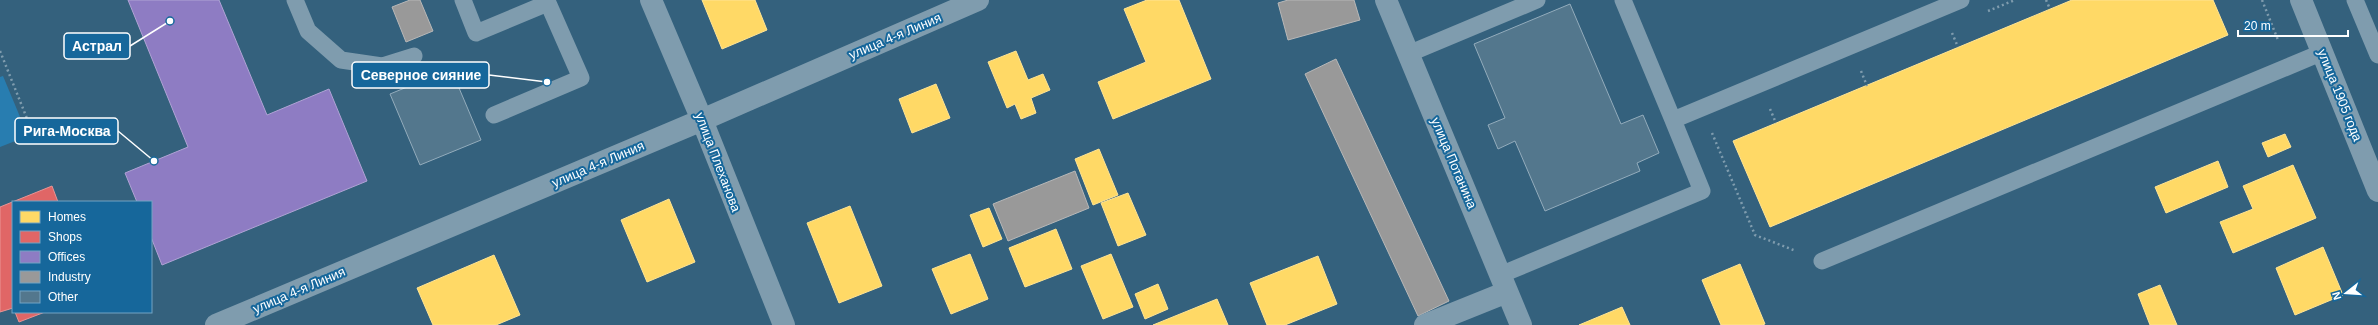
<svg xmlns="http://www.w3.org/2000/svg" width="2378" height="325" viewBox="0 0 2378 325" font-family="Helvetica,sans-serif">
	<rect width="100%" height="100%" fill="#34617d"/>
	<path fill="#287db0" d="M3 76 28 136 0 147V77Z"/>
	<path fill="#ffd966" stroke="#ffe494" d="M702 0H755L767 30 722 49Z
		M1147 0H1179L1211 79 1113 119 1098 82 1146 62 1124 9Z
		M2072 0H2213L2228 35 1770 227 1733 141Z
		M1016 51 1028 80 1043 74 1050 90 1031 98 1036 113 1021 119 1015 104 1007 108 988 62Z
		M936 84 950 118 912 133 899 99Z
		M2285 134 2291 147 2268 157 2262 143Z
		M1099 149 1118 195 1093 205 1075 159Z
		M2218 161 2228 187 2166 213 2155 187Z
		M2293 165 2316 218 2233 253 2220 222 2253 209 2243 186Z
		M1128 193 1146 235 1118 246 1101 203Z
		M669 199 695 262 647 282 621 220Z
		M850 206 882 286 839 303 807 223Z
		M989 208 1002 239 983 247 970 215Z
		M1056 229 1072 269 1025 287 1009 248Z
		M2323 247 2343 295 2295 315 2276 268Z
		M970 254 988 299 951 314 932 269Z
		M1111 254 1133 307 1103 319 1081 266Z
		M494 255 520 315 496 325H433L417 288Z
		M1318 256 1337 304 1285 325H1267L1250 283Z
		M1740 264 1765 324 1762 325H1721L1702 280Z
		M1158 284 1168 309 1145 319 1135 294Z
		M2160 285 2177 325H2150L2138 294Z
		M1217 299 1228 325H1153Z
		M1622 307 1630 325H1579Z"/>
	<path fill="#e06666" stroke="#e99494" d="M52 186 58 202H13V308L0 312V207Z
		M15 312H45L19 322Z"/>
	<path fill="#8e7cc3" stroke="#b0a3d5" d="M128 0H219L267 115 329 89 367 181 162 265 151 237V202H137L125 173 188 147Z"/>
	<path fill="#999" stroke="#b8b8b8" d="M410 0H420L433 31 406 42 392 7Z
		M1288 0H1354L1360 20 1288 40 1278 3Z
		M1336 59 1449 301 1418 316 1305 74Z
		M1075 171 1089 208 1008 241 993 204Z"/>
	<path fill="#53778d" stroke="#93acbc" d="M1570 4 1621 124 1643 115 1659 153 1637 163 1640 171 1545 211 1515 141 1498 149 1488 125 1505 118 1474 44Z
		M451 69 481 140 420 165 390 94Z"/>
	<g fill="none" stroke-linecap="round" stroke-linejoin="round">
		<path stroke="#7f9cae" stroke-width="2.5" stroke-dasharray="2 3" stroke-linecap="butt" d="M2046 0 2050 9
			M2262 0 2278 40
			M1988 11 2015 0
			M1952 33 1958 47
			M0 51 30 126
			M1861 71 1867 86
			M1770 109 1776 123
			M1712 133 1755 235 1796 251"/>
		<path stroke="#7f9cae" stroke-width="17" d="M295 0 308 31 341 60 382 66 414 56
			M463 0 476 33 548 3 547 0
			M1623 0 1673 120
			M2355 0 2378 55
			M1408 54 1537 0
			M494 115 581 78 548 3
			M1822 261 2323 52
			M1500 275 1702 191 1673 120 1961 0"/>
		<path stroke="#7f9cae" stroke-width="22" d="M651 0 702 120 784 325
			M1386 0 1521 325
			M2301 0 2378 191
			M216 325 702 120 978 0
			M1425 325 1507 292"/>
	</g>
	<g text-anchor="middle" dominant-baseline="central" stroke-width="4" stroke-linejoin="round" paint-order="stroke">
		<g font-size="13" fill="#fff" stroke="#16679b">
			<text transform="translate(895 36) rotate(-23)">улица 4-я Линия</text>
			<text transform="translate(2340 95) rotate(68)">улица 1905 года</text>
			<text transform="translate(718 162) rotate(69)">улица Плеханова</text>
			<text transform="translate(1454 163) rotate(67)">улица Потанина</text>
			<text transform="translate(598 164) rotate(-23)">улица 4-я Линия</text>
			<text transform="translate(299 290) rotate(-23)">улица 4-я Линия</text>
		</g>
	</g>
	<path fill="none" stroke="#fff" stroke-width="1.5" d="M170 21L130 46M547 82L489 75M154 161L118 131"/>
	<g fill="#fff" stroke="#16679b" stroke-width="1.5">
		<circle cx="170" cy="21" r="4"/>
		<circle cx="547" cy="82" r="4"/>
		<circle cx="154" cy="161" r="4"/>
	</g>
	<g fill="#16679b" stroke="#fff" stroke-width="1.5">
		<rect x="64" y="33" width="66" height="26" rx="4"/>
		<rect x="352" y="62" width="137" height="26" rx="4"/>
		<rect x="15" y="118" width="103" height="26" rx="4"/>
	</g>
	<g font-size="14" text-anchor="middle" font-weight="bold" fill="#fff">
		<text x="97" y="51">Астрал</text>
		<text x="421" y="80">Северное сияние</text>
		<text x="67" y="136">Рига-Москва</text>
	</g>
	<rect x="12" y="201" width="140" height="112" fill="#16679b" stroke="#73a4c3"/>
	<rect x="20" y="211" width="20" height="12" fill="#ffd966" stroke="#73a4c3"/>
	<text x="48" y="221" font-size="12" fill="#ffffff">Homes</text>
	<rect x="20" y="231" width="20" height="12" fill="#e06666" stroke="#73a4c3"/>
	<text x="48" y="241" font-size="12" fill="#ffffff">Shops</text>
	<rect x="20" y="251" width="20" height="12" fill="#8e7cc3" stroke="#73a4c3"/>
	<text x="48" y="261" font-size="12" fill="#ffffff">Offices</text>
	<rect x="20" y="271" width="20" height="12" fill="#999999" stroke="#73a4c3"/>
	<text x="48" y="281" font-size="12" fill="#ffffff">Industry</text>
	<rect x="20" y="291" width="20" height="12" fill="#53778d" stroke="#73a4c3"/>
	<text x="48" y="301" font-size="12" fill="#ffffff">Other</text>
	<g transform="translate(2346 293) rotate(253)" stroke="#16679b" stroke-width="3" paint-order="stroke">
	<path d="M0-3L7 15L0 10L-7 15Z" fill="#ffffff"/>
	<text y="-6" font-size="11" font-weight="bold" text-anchor="middle" fill="#ffffff">N</text>
	</g>
	<path d="M2238 30v6h110v-6" fill="none" stroke="#ffffff" stroke-width="2"/>
	<text x="2244" y="30" font-size="12" fill="#ffffff" stroke="#16679b" stroke-width="3" paint-order="stroke">20 m</text>
</svg>
